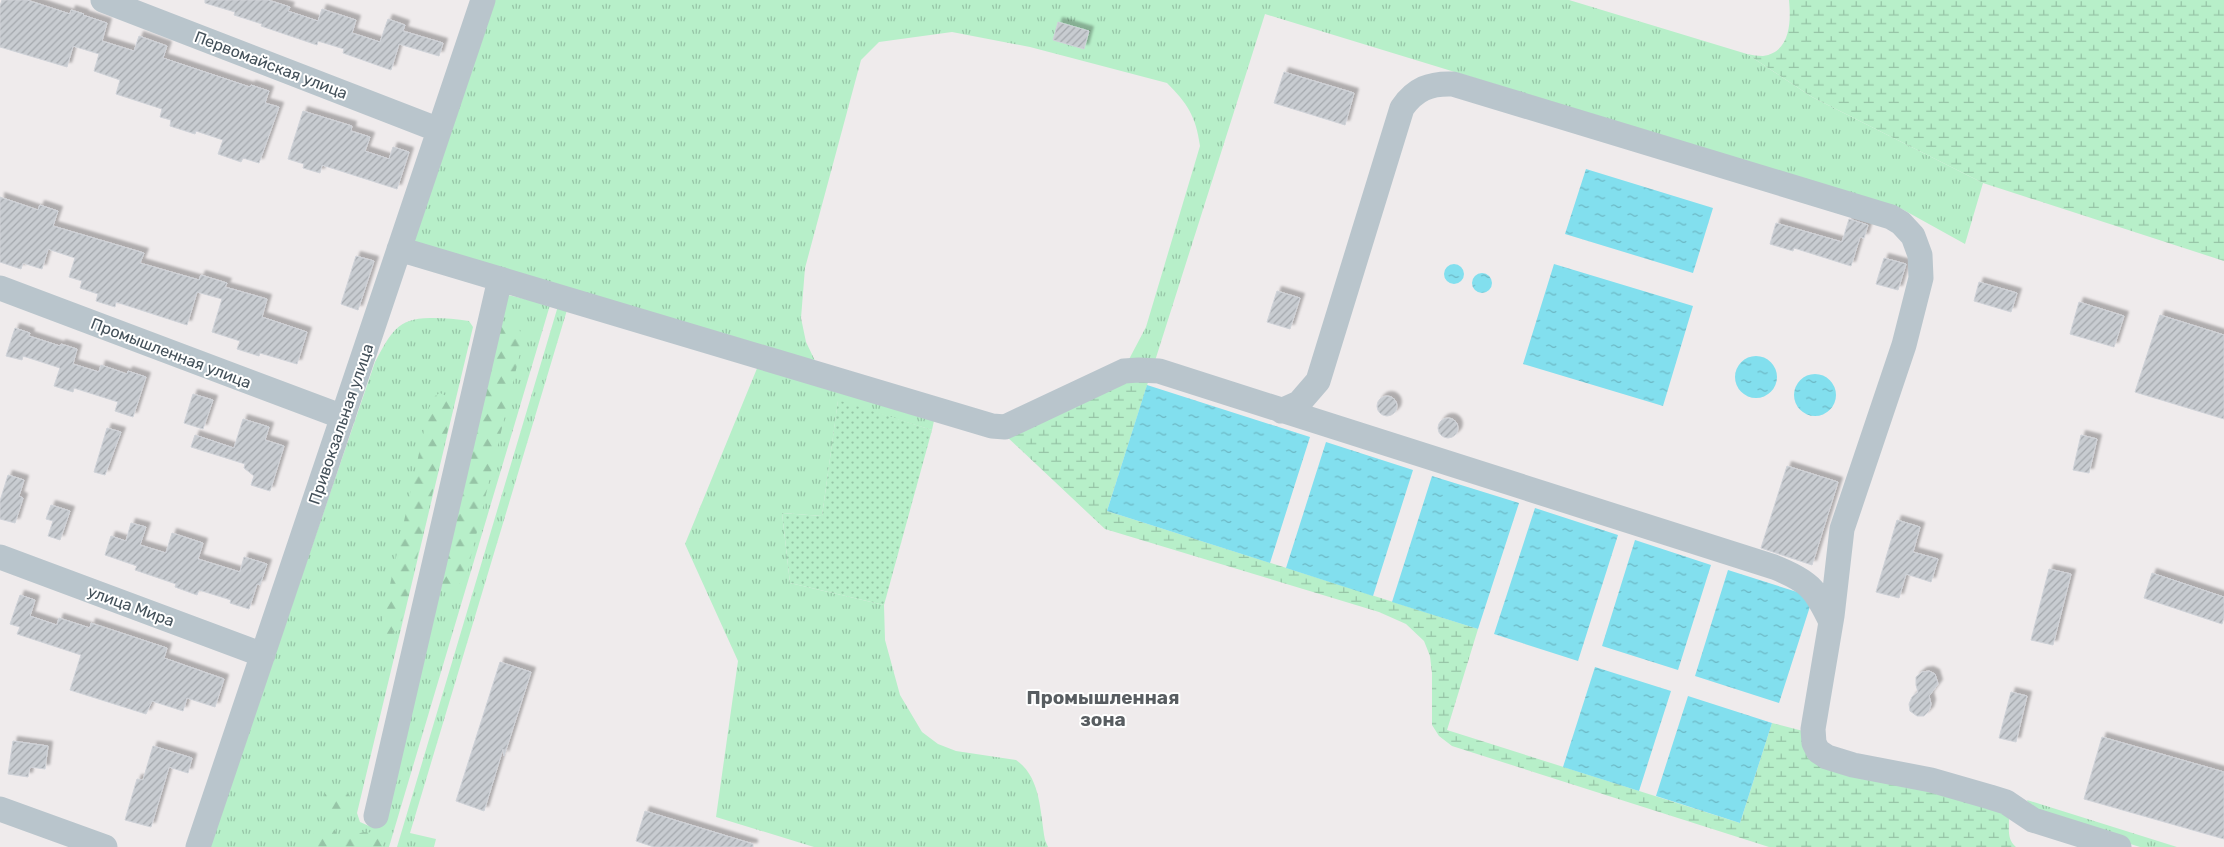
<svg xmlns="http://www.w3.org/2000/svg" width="2224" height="847" viewBox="0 0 2224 847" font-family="Rubik,sans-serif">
	<defs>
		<pattern id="grass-tufts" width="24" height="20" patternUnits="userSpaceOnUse" patternTransform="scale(1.25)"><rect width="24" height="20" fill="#b7efc9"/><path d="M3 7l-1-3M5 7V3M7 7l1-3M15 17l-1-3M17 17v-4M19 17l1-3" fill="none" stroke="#96c4a6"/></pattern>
		<pattern id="forest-firs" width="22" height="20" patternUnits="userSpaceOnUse" patternTransform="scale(1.25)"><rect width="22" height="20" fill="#b7efc9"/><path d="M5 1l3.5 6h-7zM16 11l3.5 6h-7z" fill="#96c4a6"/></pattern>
		<pattern id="wetland-marsh" width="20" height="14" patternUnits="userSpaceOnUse" patternTransform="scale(1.25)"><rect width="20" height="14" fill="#b7efc9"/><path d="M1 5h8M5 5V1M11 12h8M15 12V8" fill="none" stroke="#96c4a6"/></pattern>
		<pattern id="garden-dots" width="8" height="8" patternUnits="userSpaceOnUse" patternTransform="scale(1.25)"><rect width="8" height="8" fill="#b7efc9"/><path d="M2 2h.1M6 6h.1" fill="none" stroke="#96c4a6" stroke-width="1.8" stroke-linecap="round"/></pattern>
		<pattern id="water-ripples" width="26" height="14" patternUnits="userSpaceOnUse" patternTransform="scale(1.25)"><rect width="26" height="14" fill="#82dfee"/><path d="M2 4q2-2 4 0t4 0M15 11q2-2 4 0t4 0" fill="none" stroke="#6cb7c4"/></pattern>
		<pattern id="building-hatch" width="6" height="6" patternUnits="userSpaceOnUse" patternTransform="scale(1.25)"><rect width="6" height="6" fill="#c8ccd1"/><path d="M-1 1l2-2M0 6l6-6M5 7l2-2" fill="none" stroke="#a4a8ad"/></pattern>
		<filter id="shadow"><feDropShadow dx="4.5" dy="-4.5" stdDeviation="1" flood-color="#0004"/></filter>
	</defs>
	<rect width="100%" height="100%" fill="#efebec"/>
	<path fill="url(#grass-tufts)" d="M491 0H1569L1747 54 1812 97 1983 183 1965 244 1900 208 1265 14 1154 364 1126 365 1146 327 1200 146C1196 116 1187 103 1167 83L1030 47 952 32 879 42 861 60 805 268 801 318 806 342 818 367 410 243Z
		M508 295 550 305 389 847H209L375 362C391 333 397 317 433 318 445 318 457 319 469 321L473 327 357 813 360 822 369 826 376 825Z
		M558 306 567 310 410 833 436 839 434 847H397Z
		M758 366 935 416 932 430 838 401 822 516 782 513 790 583 884 605 885 640 900 695 922 732 938 744 956 751 1016 760C1041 777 1040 812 1045 840L1048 847H814L716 817 738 661 685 544Z
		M2027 800 2177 847H2140L2034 814Z"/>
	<path fill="url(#forest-firs)" d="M503 322H511L519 327 522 341 521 349 468 569C463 581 458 592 443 587L440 582 499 328Z
		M440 393 455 400 400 628 389 637 383 634 380 630 429 408 435 396Z
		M331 787C367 791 352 828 327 817 324 806 320 794 331 787Z
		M324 826 334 829 337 834C355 839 365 825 381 838L383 847H309C312 837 313 829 324 826Z"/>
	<path fill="url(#wetland-marsh)" d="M1789 0H2224V261L1983 183 1812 97 1747 54C1752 55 1758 56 1763 56 1791 52 1791 21 1789 0Z
		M1150 376 1107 511 1478 629 1447 730 1740 823 1772 723 1807 732 1810 748 1995 804 2009 819C2009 829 2007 840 2016 847H1769L1452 746 1439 736 1432 725V673L1430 656 1424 641 1406 624 1379 612 1105 529 1004 434 1118 379Z"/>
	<path fill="url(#garden-dots)" d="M838 400 932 430 884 605 790 583 782 513 822 516Z"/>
	<path fill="url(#water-ripples)" d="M1586 169 1713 208 1693 273 1565 234Z
		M1444 274a10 10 0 1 1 20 0a10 10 0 1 1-20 0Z
		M1554 264 1693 306 1663 406 1523 364Z
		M1472 283a10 10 0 1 1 20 0a10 10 0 1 1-20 0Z
		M1735 377a21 21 0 1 1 42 0a21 21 0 1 1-42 0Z
		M1794 395a21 21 0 1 1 42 0a21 21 0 1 1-42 0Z
		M1147 385 1310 437 1270 563 1107 511Z
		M1326 442 1413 470 1373 596 1286 568Z
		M1432 476 1519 503 1478 629 1392 602Z
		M1535 508 1618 535 1578 661 1494 634Z
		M1635 540 1711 565 1678 670 1602 646Z
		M1728 570 1813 597 1779 703 1695 676Z
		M1595 667 1671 691 1639 791 1563 767Z
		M1688 696 1772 723 1740 823 1656 796Z"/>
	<path fill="url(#building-hatch)" stroke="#cfd2d8" filter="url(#shadow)" d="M2 0H27L70 14 71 10 84 14 83 15 107 23 102 41 134 51 139 36 167 46 163 58 250 87 251 85 269 91 265 103 279 107 259 163 243 158 241 162 218 154 223 140 196 131 195 134 170 126 171 120 160 117 162 109 116 94 120 80 94 71 99 54 73 46 67 67 0 47V6Z
		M205 0H268L290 7 288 11 318 21 322 9 356 20 352 33 380 42 388 19 405 25 403 31 443 43 439 56 399 44 391 70 343 53 344 49 318 41 317 45 261 26 262 24 234 15 235 12 205 3Z
		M1058 22 1089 31 1084 49 1053 40Z
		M1284 72 1354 93 1345 125 1274 103Z
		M303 111 352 126 351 131 370 137 365 151 389 159 393 147 409 152 397 189 322 165 320 173 303 168 304 164 288 159Z
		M0 197 38 210 40 205 58 211 53 226 144 253 140 263 199 280 201 275 227 283 225 287 267 299 262 317 307 332 297 364 260 353 259 356 237 349 240 341 212 332 222 299 197 292 187 325 116 302 115 307 96 301 98 294 80 288 82 281 69 277 75 258 48 249 42 269 23 263 21 269 0 262Z
		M1849 219 1868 225 1864 238 1860 237 1851 266 1794 248 1793 251 1770 244 1776 223 1842 242Z
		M356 256 374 261 358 310 341 304Z
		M1884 258 1906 264 1898 290 1876 284Z
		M1979 282 2017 293 2011 312 1974 301Z
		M1277 291 1300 298 1290 329 1267 322Z
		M2079 302 2124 316 2114 347 2070 334Z
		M2160 315 2224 335V419L2135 392Z
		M15 328 30 333 29 336 60 346 61 344 77 349 73 364 99 372 101 365 127 374 128 371 146 377 133 417 115 411 118 402 74 388 73 392 54 386 60 368 23 356 22 360 6 356Z
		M193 394 213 400 203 429 184 423Z
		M1377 406a10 10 0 1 1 20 0a10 10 0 1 1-20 0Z
		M1438 428a10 10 0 1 1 20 0a10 10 0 1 1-20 0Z
		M243 419 269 427 265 440 284 446 270 491 251 485 254 476 244 468 245 464 191 447 195 435 234 448Z
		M107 428 121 432 105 475 94 472Z
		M2081 435 2097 439 2089 473 2073 470Z
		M1787 466 1838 482 1812 565 1761 548Z
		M8 475 24 480 19 496 23 498 15 523 0 519V501Z
		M51 505 70 511 60 540 48 536 53 521 46 519Z
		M1897 520 1920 527 1913 552 1938 559 1931 582 1906 574 1899 598 1876 592Z
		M131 523 146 527 140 545 166 553 172 533 203 543 198 559 240 572 244 557 267 564 260 585 257 584 249 609 230 603 231 600 199 590 197 595 175 587 176 584 135 570 137 566 105 555 111 536 126 541Z
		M2049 569 2071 574 2053 645 2031 640Z
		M2152 573 2224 597V617L2222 624 2144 598Z
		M20 595 35 600 30 616 57 625 59 618 90 628 91 623 167 648 164 658 224 679 215 707 187 698 183 711 152 701 146 714 70 690 81 655 17 634 20 627 10 624Z
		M500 662 531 672 504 756 503 749 484 811 456 801Z
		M1929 671 1935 674 1938 684 1929 696 1931 704 1929 711 1924 716H1917L1910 711 1909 704 1912 697 1918 692 1916 685V677L1922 672Z
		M2011 692 2027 696 2016 742 1999 738Z
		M2102 737 2224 772V839L2084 799Z
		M13 741 48 746 45 769 30 767 28 777 8 774Z
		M153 746 192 758 188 773 169 767 151 827 125 820 137 779 143 780Z
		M645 811 753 844V847H654L636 841Z"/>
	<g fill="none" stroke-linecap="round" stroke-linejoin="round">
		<path stroke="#b9c5cc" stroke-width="25" d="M103 0 439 130
			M399 249 992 426 1005 427 1124 371 1139 370 1159 371 1774 567C1809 581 1815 588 1831 622
			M0 288 343 417
			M1281 411 1299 403 1318 381 1402 108C1415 89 1430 83 1453 84L1891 217 1901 223 1913 236 1920 255 1921 278 1904 345 1842 529 1832 616 1813 729 1814 743 1818 751 1827 757 1853 765 1931 780 1990 797 2006 802 2033 820 2119 847
			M0 557 263 655
			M0 809 105 847
			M376 816 500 279
			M198 847 483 0"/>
	</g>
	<g text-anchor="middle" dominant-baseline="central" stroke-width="4" stroke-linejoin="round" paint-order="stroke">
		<g font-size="16" fill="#44515a" stroke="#fff">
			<text transform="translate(271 65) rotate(21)">Первомайская улица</text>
			<text transform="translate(171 353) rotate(21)">Промышленная улица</text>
			<text transform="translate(341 424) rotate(-71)">Привокзальная улица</text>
			<text transform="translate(131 606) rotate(20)">улица Мира</text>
		</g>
		<g font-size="19" font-weight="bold" fill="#585d61" stroke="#fff">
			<text x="1103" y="697">Промышленная<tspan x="1103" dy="22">зона</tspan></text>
		</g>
	</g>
</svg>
